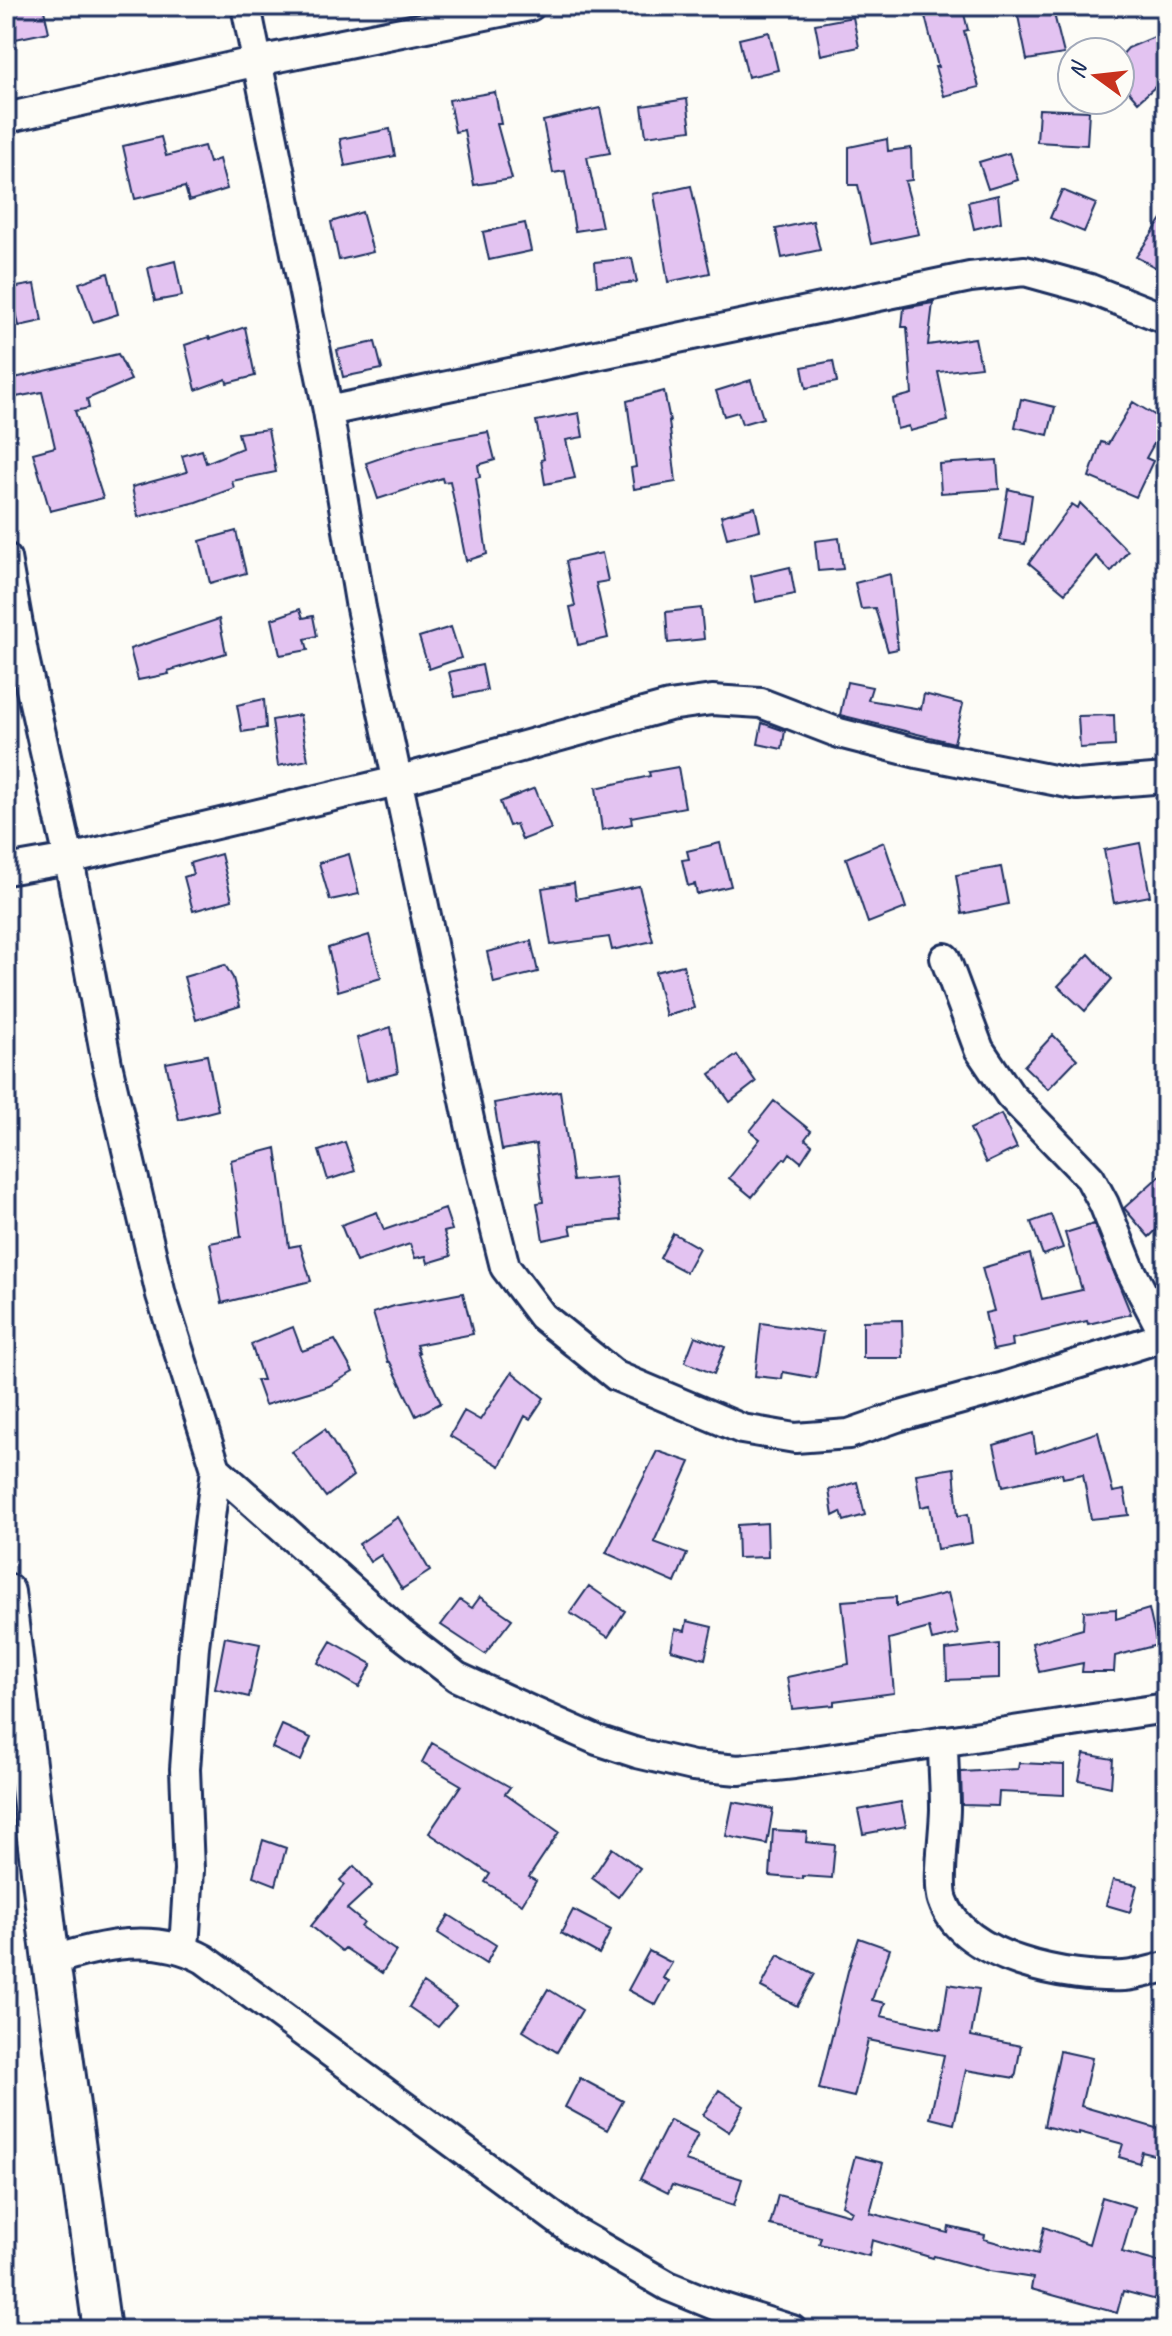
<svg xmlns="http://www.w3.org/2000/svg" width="1172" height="2336" viewBox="0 0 1172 2336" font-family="Caveat,sans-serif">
	<rect width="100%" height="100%" fill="#fdfcf7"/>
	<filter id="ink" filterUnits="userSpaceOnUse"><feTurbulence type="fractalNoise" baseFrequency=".0125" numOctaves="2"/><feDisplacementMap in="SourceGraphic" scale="16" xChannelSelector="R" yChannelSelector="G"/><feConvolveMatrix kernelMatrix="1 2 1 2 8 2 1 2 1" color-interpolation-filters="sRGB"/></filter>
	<g filter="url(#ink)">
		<path fill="#e3c3f1" stroke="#1b2f5e" stroke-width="2" d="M30 6H43L49 32 6 41V11Z
			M962 6 968 30 964 31 979 87 944 96 935 67H938L925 16Z
			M1016 6H1052L1064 54 1027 60Z
			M853 17 859 47 821 55 815 24Z
			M769 32 778 70 748 77 739 39Z
			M1166 32V77L1138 102 1120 81V57L1128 48Z
			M495 92 501 124H497L512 179 474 185 464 130 455 132 449 100Z
			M687 99 691 130 646 136 642 106Z
			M600 108 610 153 587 157 602 227 575 231 565 171 553 173 543 121Z
			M1039 109 1089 111 1087 145 1037 142Z
			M390 129 395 156 345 166 340 139Z
			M161 137 166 156 204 146 209 163 219 159 227 189 189 201 185 187 135 199 123 146Z
			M887 139 888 151 911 148 912 180 905 181 919 234 871 244 858 185H849V147Z
			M1009 153 1018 180 988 189 979 162Z
			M691 186 710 273 668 282 654 194Z
			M1062 190 1096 204 1084 232 1050 218Z
			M998 195 1001 222 974 229 968 202Z
			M362 212 373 252 339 260 331 222Z
			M1166 213V273L1136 257Z
			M813 221 820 250 782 258 776 229Z
			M525 223 531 251 489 260 483 232Z
			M632 258 637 282 597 286 595 262Z
			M175 261 182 296 155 301 148 268Z
			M108 273 118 314 93 322 79 283Z
			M35 284 42 321 19 326 11 288Z
			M933 303 928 345 975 338 981 367 938 372 948 421 910 431 909 426 897 429 893 399 912 394 907 327H902L904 308Z
			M245 327 255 376 227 383 226 379 196 390 185 345 209 337 210 339Z
			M375 342 382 369 343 377 337 350Z
			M118 354 131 380 87 399 89 408 75 411 103 498 50 511 33 453 55 447 42 392 6 399V380Z
			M833 361 837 382 806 388 802 367Z
			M751 380 763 418 742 424 738 412 724 416 716 391Z
			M664 391 670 421H669L676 482 634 489 631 468 636 467 627 401Z
			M1021 399 1055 407 1048 435 1015 427Z
			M1133 402 1166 422 1146 458 1153 461 1136 497 1089 477 1101 442 1108 444Z
			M579 413 583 437 566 440 575 478 545 484 541 460 544 459 536 421Z
			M268 429 276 472 232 481 234 488 196 502 138 517 132 487 187 472 182 456 202 450 206 463 242 448 238 433Z
			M488 432 495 460 478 465 480 477 476 478 487 554 466 561 450 481 443 482 442 478 378 499 366 463 418 445Z
			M997 460 999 489 941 493 939 464Z
			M1008 489 1032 495 1025 544 1000 540Z
			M1080 503 1128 551 1111 572 1096 556 1065 593 1029 563 1072 504 1078 508Z
			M755 507 760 530 727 538 721 516Z
			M236 531 246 573 210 583 200 541Z
			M839 538 843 569 818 571 815 541Z
			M602 553 608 581 596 583 608 638 578 645 570 607 575 606 566 561Z
			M790 567 795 594 756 602 751 576Z
			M890 574 898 649 888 651 875 608 861 609 855 583Z
			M701 608 704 639 668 643 666 612Z
			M300 609 303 618 313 616 317 636 305 639 308 650 280 655 272 619Z
			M219 619 226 653 168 671 169 674 138 680 130 649Z
			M451 627 461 658 429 669 419 637Z
			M482 665 487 690 455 697 449 672Z
			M847 682 872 687 868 700 921 709 924 694 963 704 954 743 840 715Z
			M264 699 266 728 242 732 237 705Z
			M300 715 308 760 278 766 272 720Z
			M1114 715 1115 746 1080 748 1078 716Z
			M762 723 785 731 782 749 758 744Z
			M678 767 685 807 631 817 632 824 602 830 596 788 650 776 649 772Z
			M535 788 551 829 522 840 516 824 509 826 500 802Z
			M884 842 906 908 868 923 846 858Z
			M720 843 731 886 697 894 695 884 688 886 682 860 689 859 687 851Z
			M1140 843 1150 896 1114 903 1104 850Z
			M221 854 232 900 193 911 184 877 193 874 190 863Z
			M349 854 359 894 330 900 319 863Z
			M1001 867 1008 904 962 914 956 875Z
			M574 883 576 899 639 886 653 941 612 950 609 937 551 945 542 888Z
			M369 935 381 978 338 991 328 948Z
			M531 941 538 972 494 983 487 952Z
			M1089 954 1112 979 1085 1011 1058 986Z
			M225 965 233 978 240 1006 196 1020 184 977Z
			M683 965 694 1008 666 1016 655 972Z
			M391 1027 398 1073 367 1081 357 1038Z
			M1053 1035 1077 1059 1048 1089 1024 1066Z
			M207 1055 218 1110 179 1120 166 1063Z
			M737 1055 756 1082 730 1102 710 1074Z
			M560 1091 573 1181 616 1177 621 1220 570 1225 572 1234 543 1240 537 1203 543 1202 536 1144 502 1150 494 1103Z
			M774 1101 811 1131 805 1139 812 1145 801 1162 790 1153 786 1159 784 1158 752 1197 729 1178 760 1139 750 1131Z
			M1001 1114 1017 1148 986 1163 970 1129Z
			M345 1142 355 1171 328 1180 319 1151Z
			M276 1148 289 1247 300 1245 311 1281 222 1303 210 1243 241 1237 231 1160Z
			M1166 1170V1221L1149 1237 1124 1208Z
			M445 1209 452 1230 444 1232 451 1256 428 1263 426 1256 415 1258 410 1244 356 1262 341 1225 377 1212 384 1230Z
			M1051 1215 1063 1248 1043 1255 1031 1222Z
			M1094 1224 1131 1314 1088 1324 1087 1321 1012 1339 1013 1346 993 1350 985 1313 994 1311 982 1268 1030 1254 1042 1299 1082 1290 1065 1233Z
			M673 1233 699 1248 686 1272 660 1258Z
			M463 1293 473 1334 416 1345 419 1352H417L441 1403 416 1416 390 1362H388L373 1313 394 1306Z
			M902 1320 903 1358H863V1321Z
			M761 1323 823 1332 816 1378 783 1372 782 1379 755 1376Z
			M293 1327 302 1351 335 1340 353 1372 329 1386 265 1405 256 1380H263L251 1344Z
			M695 1336 725 1347 714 1374 685 1362Z
			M512 1372 544 1398 530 1419 525 1416 500 1466 450 1436 464 1411 480 1420Z
			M325 1429 353 1476 326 1497 292 1452Z
			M1098 1432 1113 1492 1124 1490 1129 1515 1091 1519 1083 1474 1063 1478 1062 1473 1003 1486 994 1445 1033 1433 1036 1453Z
			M657 1451 690 1462 654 1542 687 1554 675 1583 606 1553Z
			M954 1468 958 1516 968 1514 972 1543 937 1549 930 1505 921 1507 916 1474Z
			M857 1482 865 1515 844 1521 841 1512 833 1516 829 1490Z
			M398 1517 430 1571 402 1589 381 1555 370 1562 359 1544Z
			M767 1523 768 1557 738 1558 737 1525Z
			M589 1586 625 1611 608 1637 570 1613Z
			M948 1593 958 1634 932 1640 929 1628 889 1639 894 1693 834 1701V1705L792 1709 787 1677 849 1664 842 1601 896 1597V1606Z
			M480 1597 512 1619 485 1654 441 1625 460 1600 472 1608Z
			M1116 1609V1619L1149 1609 1157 1645 1115 1656 1114 1672H1082L1083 1663 1039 1672 1032 1643 1083 1629 1084 1611Z
			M687 1621 712 1627 705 1659 671 1650 675 1629 685 1631Z
			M225 1637 260 1644 249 1697 215 1689Z
			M331 1641 372 1664 359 1687 318 1663Z
			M999 1644V1678L947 1680 946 1650Z
			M282 1725 311 1738 301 1761 272 1748Z
			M432 1743 510 1787 505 1794 559 1832 529 1877 536 1881 522 1904 485 1882 490 1874 429 1833 461 1785 422 1762Z
			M1084 1754 1113 1759 1111 1787 1079 1780Z
			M1019 1763 1064 1765V1795L999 1792 998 1806 962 1805 961 1772 1018 1769Z
			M733 1802 773 1809 767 1844 726 1836Z
			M901 1802 906 1826 863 1834 858 1810Z
			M773 1830 807 1832 806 1842 835 1845 832 1878 803 1876V1879L770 1876Z
			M263 1840 286 1848 276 1885 253 1876Z
			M612 1848 640 1868 618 1897 592 1878Z
			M354 1866 372 1886 347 1909 364 1923 361 1927 396 1951 382 1973 345 1948 342 1951 311 1926 344 1885 340 1880Z
			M1113 1880 1137 1885 1130 1912 1106 1905Z
			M573 1910 611 1930 599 1954 561 1933Z
			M449 1915 496 1945 486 1964 438 1933Z
			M859 1938 890 1949 872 2000 885 2003 881 2016 941 2029 948 1984 979 1989 971 2036 1021 2046 1015 2078 966 2070 954 2124 930 2118 944 2055 868 2040 854 2097 819 2089 848 1971Z
			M649 1951 672 1963 663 1978 669 1981 656 2005 628 1990Z
			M778 1955 815 1974 797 2006 761 1987Z
			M423 1983 456 2006 438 2027 409 2007Z
			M548 1989 582 2010 557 2052 523 2031Z
			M1060 2051 1092 2058 1081 2106 1166 2131V2158L1142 2152 1139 2163 1119 2157 1123 2144 1079 2132V2135L1044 2126Z
			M580 2078 623 2101 607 2130 565 2107Z
			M719 2090 744 2106 729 2132 703 2115Z
			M670 2120 698 2134 685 2161 742 2179 734 2205 672 2185 668 2193 640 2179Z
			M855 2156 883 2163 870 2213 948 2233 949 2227 985 2235 984 2239 1038 2254 1044 2227 1089 2244 1102 2197 1135 2207 1122 2252 1166 2264V2292L1160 2290 1157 2300 1123 2291 1117 2313 1031 2289 1033 2278 989 2271 934 2256 933 2258 872 2240 869 2256 819 2244 821 2237 770 2225 778 2195 850 2215 852 2211 842 2205Z"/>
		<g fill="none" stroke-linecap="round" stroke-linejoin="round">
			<g stroke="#1b2f5e" stroke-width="34">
				<path id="minor" d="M246 6 328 411 361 608 474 1143 505 1267 542 1316 616 1376 742 1429 795 1438 849 1434 897 1417 1001 1388 1166 1336
					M6 118 258 61 530 6
					M328 411 970 277 1025 271 1090 289 1166 319
					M6 558 24 658 69 859 107 1064 161 1295 216 1469 400 1633 457 1677 531 1711 597 1740 637 1753 693 1766 739 1770 794 1764 1166 1708
					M6 870 69 859 397 781 669 706 712 700 761 703 839 733 917 753 1078 785 1166 778
					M945 958 979 1049 1010 1095 1090 1178 1104 1204 1130 1269 1165 1336
					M943 1741C943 1764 945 1786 945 1808 945 1829 937 1883 943 1900 962 1959 1070 1979 1124 1976 1138 1975 1152 1970 1166 1967
					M184 1948 189 1870 185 1769 194 1646 216 1469
					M51 1961C100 1945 156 1932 204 1959L573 2231 668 2286 717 2306 792 2330"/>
			</g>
			<g stroke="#1b2f5e" stroke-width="42">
				<path id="major" d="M6 1592 51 1961 102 2330"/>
			</g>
			<use href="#minor" stroke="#fdfcf7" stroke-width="28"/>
			<use href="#major" stroke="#fdfcf7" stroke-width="36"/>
		</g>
	</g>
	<rect width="1172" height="2336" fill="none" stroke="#fdfcf7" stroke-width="32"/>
	<rect x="16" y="16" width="1140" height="2304" fill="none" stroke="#1b2f5e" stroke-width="3" filter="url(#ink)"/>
	<g transform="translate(1096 76) rotate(285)"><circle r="38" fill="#fdfcf7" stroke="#a3aaba" stroke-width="2"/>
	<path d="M0-6L14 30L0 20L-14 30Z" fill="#c8321e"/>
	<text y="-12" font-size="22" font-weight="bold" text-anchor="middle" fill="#1b2f5e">N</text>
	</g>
</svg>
